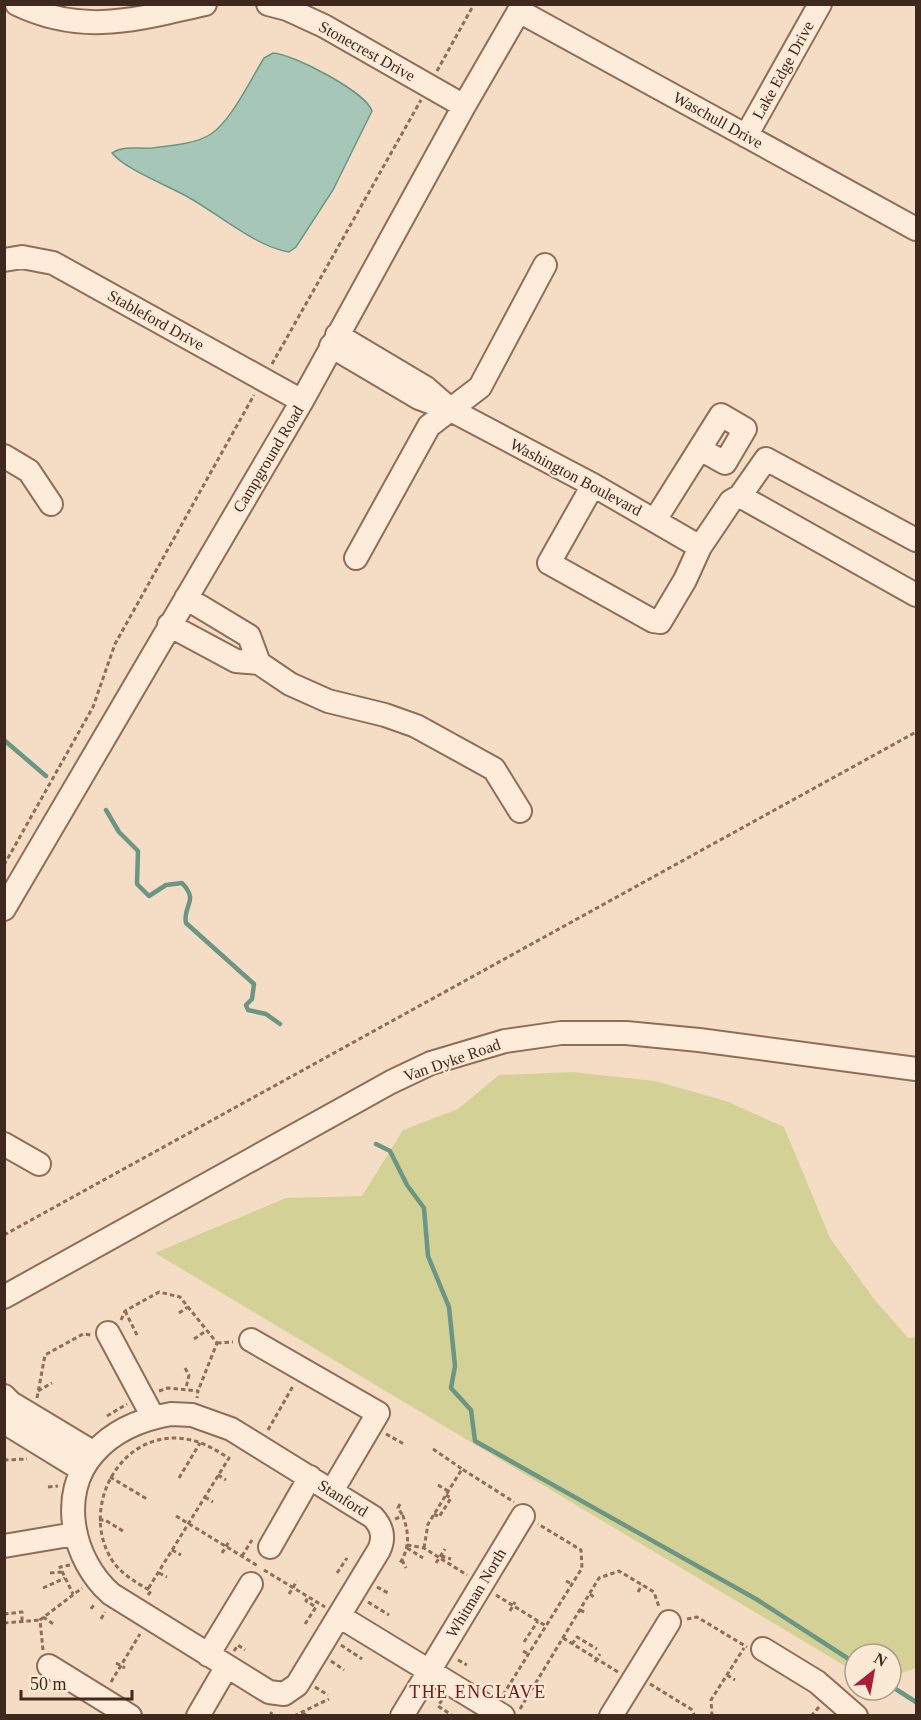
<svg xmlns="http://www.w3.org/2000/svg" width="921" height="1720" viewBox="0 0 921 1720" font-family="Georgia,serif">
	<rect width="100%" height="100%" fill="#f4ddc4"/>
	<path fill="#d4d196" d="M572 1072 655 1081 726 1101 784 1127 830 1238 874 1299 908 1338 916 1337V1668L891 1677V1654H855V1672L155 1253 286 1198 362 1196 403 1130 458 1109 499 1075Z"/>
	<path fill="#a6c6b7" stroke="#6b9684" stroke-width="1.5" d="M273 53C293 54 366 92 372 111L333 190 296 247 289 252C256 247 217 213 188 197 167 185 126 170 112 153 124 145 138 149 152 148 169 146 196 144 211 134 231 121 251 79 264 58Z"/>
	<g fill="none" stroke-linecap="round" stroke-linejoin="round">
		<path stroke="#6b9684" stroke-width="4.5" d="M4 740 46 776
			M106 810 119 832 138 851 137 884 149 896 166 885 182 883C200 902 182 905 186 923L254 984 252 999 246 1005 248 1010 266 1014 280 1024
			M376 1144 390 1151 407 1185 424 1208 428 1256 449 1307 455 1366 451 1388 471 1410 475 1441 756 1599 855 1663
			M891 1686 916 1702"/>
		<g stroke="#916c57" stroke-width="26">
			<path id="minor" d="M17 4C84 36 137 19 205 4
				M268 4 287 9 324 26 464 106
				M519 11 916 229
				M746 136 820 4
				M4 260 22 257 53 263 302 401
				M331 346 419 398 451 410 426 388 337 335
				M451 410 593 485 700 547
				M4 456 29 471 51 504
				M593 485 549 563 653 621 660 622 685 580 700 547 731 501 740 496 766 459 916 540
				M740 496 916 595
				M655 520 721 415 745 429 725 463 700 449
				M356 558 429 426 480 387 545 265
				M186 598 249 636 259 663
				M169 625 236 661 259 663 290 684 328 701 385 715 416 726 494 769 520 811
				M4 909 302 401 464 106 523 4
				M4 1144 39 1164
				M4 1297 391 1082 431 1063 505 1041 561 1033H626L699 1040 916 1069
				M108 1333 153 1417
				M251 1340 378 1413 332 1491
				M4 1396 11 1403 94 1453
				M171 1414 192 1415 231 1429 373 1517C382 1527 385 1537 379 1550L297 1685 284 1694 269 1692 111 1594C73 1561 57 1494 94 1453 113 1431 142 1419 171 1414Z
				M4 1422 82 1470
				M4 1546 75 1534
				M270 1547 310 1477
				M339 1616 503 1716
				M763 1649 817 1682 856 1716
				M208 1655 251 1584
				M49 1666 130 1716
				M198 1716 227 1666
				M402 1716 523 1516
				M611 1716 669 1622"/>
		</g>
		<path stroke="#916c57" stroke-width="3" stroke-dasharray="4.5 3" stroke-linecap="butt" d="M437 71 474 4
			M272 364 421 100
			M4 865 93 707 115 644 254 395
			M4 1235 916 732
			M125 1311 137 1335
			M179 1313 188 1307
			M121 1320 125 1311 159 1292 180 1297 217 1343 198 1391
			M194 1339 206 1331
			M217 1343 233 1342
			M185 1368 189 1375 186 1388
			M38 1391 52 1383
			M159 1391 168 1388 198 1391 197 1398
			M37 1398 45 1355 83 1334 91 1335
			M107 1416 127 1404
			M268 1430 293 1386
			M386 1434 404 1444
			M433 1449 462 1469
			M4 1460 27 1459
			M218 1475 226 1480
			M110 1477 147 1499
			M179 1478 200 1443
			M438 1485 448 1491
			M48 1487 58 1486
			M205 1497 213 1502
			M400 1504 398 1508 403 1516
			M434 1514 439 1517 451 1498 446 1495
			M176 1516 258 1566
			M395 1519 403 1516C409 1533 410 1547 400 1563
			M99 1520H105L123 1531
			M407 1545 424 1548 467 1575
			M407 1548 423 1558
			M424 1548 428 1524 462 1469 514 1502
			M172 1550 181 1555
			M222 1553 230 1540
			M242 1556 252 1540
			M441 1556 451 1559
			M402 1560 406 1568
			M436 1563 445 1549
			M70 1565 60 1567 73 1594
			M264 1570 325 1607
			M50 1573 62 1572
			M159 1573 167 1577
			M337 1573 347 1558
			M566 1581 572 1584
			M377 1587 390 1594
			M43 1588 65 1578
			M638 1592 642 1585
			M289 1594 297 1581
			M590 1594 595 1598
			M148 1595 151 1591C137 1583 123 1575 114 1563 76 1509 122 1424 191 1440 205 1443 217 1451 229 1458L148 1589
			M496 1595 546 1626
			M368 1602 389 1615
			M91 1609 95 1603
			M580 1610 587 1613
			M510 1611 515 1602
			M4 1614 22 1612V1621
			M43 1617 55 1625
			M101 1619 105 1612
			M687 1619 697 1617 747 1647
			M4 1623 40 1620
			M305 1624 316 1607 306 1601 308 1597
			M563 1638 618 1672
			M524 1642 538 1621
			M572 1644 577 1637 597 1649
			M341 1645 362 1659
			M43 1650 40 1620 82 1588
			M234 1651 238 1645 245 1650
			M523 1651 528 1654
			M458 1660 467 1665
			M331 1661 344 1670
			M595 1662 600 1654
			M116 1663 125 1668
			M727 1675 735 1680
			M111 1682 140 1634
			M650 1684 691 1709 695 1716
			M315 1687 328 1695
			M503 1695 582 1568 581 1550 538 1524
			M442 1700 438 1706 453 1716
			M520 1709 599 1578 619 1571 654 1592 659 1607
			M302 1712 307 1716
			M270 1716 273 1709
			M294 1716 329 1699
			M712 1716 711 1700 744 1648
			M811 1716 819 1707"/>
		<use href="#minor" stroke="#fdecd9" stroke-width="22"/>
	</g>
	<g text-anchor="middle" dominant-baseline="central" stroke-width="4.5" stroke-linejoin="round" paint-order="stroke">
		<g font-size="16" fill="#3f281d" stroke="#fae9d5">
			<text transform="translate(367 51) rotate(29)">Stonecrest Drive</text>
			<text transform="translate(783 70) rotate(-61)">Lake Edge Drive</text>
			<text transform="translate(718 120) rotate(29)">Waschull Drive</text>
			<text transform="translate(156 320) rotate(29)">Stableford Drive</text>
			<text transform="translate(268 459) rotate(-59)">Campground Road</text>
			<text transform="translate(576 477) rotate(28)">Washington Boulevard</text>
			<text transform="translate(452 1060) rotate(-19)">Van Dyke Road</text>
			<text transform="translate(343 1498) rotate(32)">Stanford</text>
			<text transform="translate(476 1593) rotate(-59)">Whitman North</text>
		</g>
		<g font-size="18" letter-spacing="1.5" fill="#721a17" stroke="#fae9d5">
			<text x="478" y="1692">THE ENCLAVE</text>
		</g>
	</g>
	<rect width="921" height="1720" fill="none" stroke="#3f281d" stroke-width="12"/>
	<g transform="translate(873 1672) rotate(31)"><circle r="28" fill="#fae9d5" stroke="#af9c8b" stroke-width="1.5"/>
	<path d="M0-4.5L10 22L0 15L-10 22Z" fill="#a91f37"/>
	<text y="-9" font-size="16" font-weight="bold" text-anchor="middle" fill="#3f281d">N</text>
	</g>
	<path d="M21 1690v9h111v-9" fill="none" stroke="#3f281d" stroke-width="3"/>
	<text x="30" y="1690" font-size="18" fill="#3f281d" stroke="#fae9d5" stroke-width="4.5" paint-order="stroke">50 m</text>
</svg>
